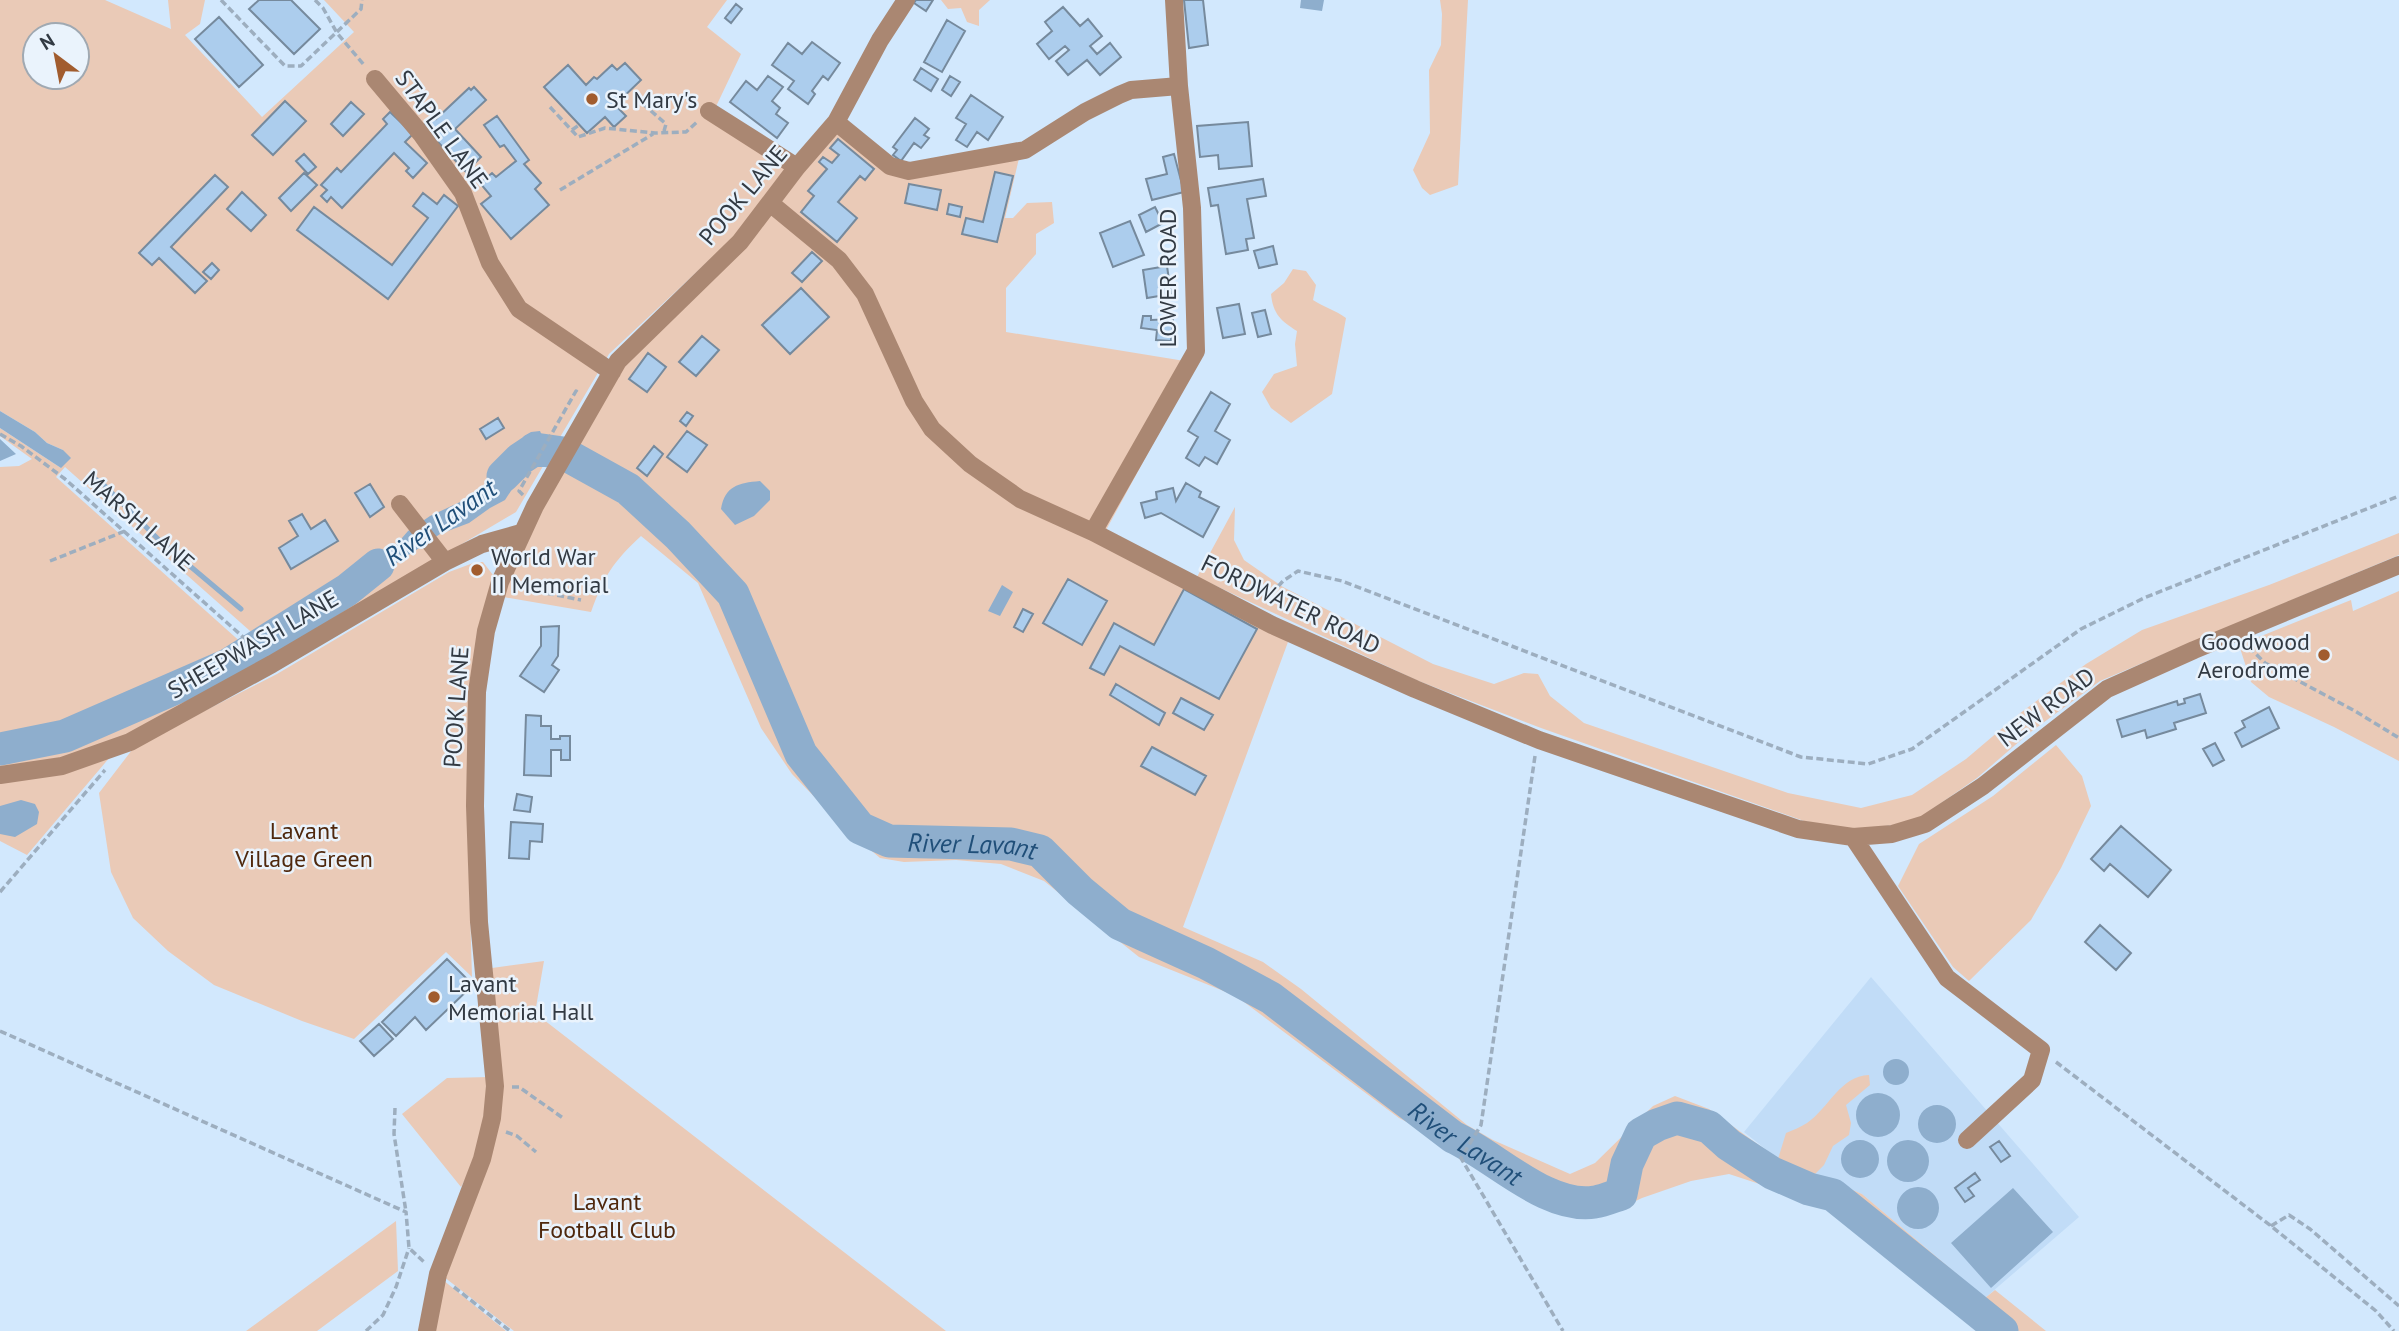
<svg xmlns="http://www.w3.org/2000/svg" width="2399" height="1331" viewBox="0 0 2399 1331" font-family="'PT Sans',sans-serif">
	<rect width="100%" height="100%" fill="#d2e8fd"/>
	<path fill="#c1dcf7" d="M1871 977 2079 1217 1985 1298 1862 1194 1778 1159 1744 1132Z"/>
	<path fill="#eacab7" fill-rule="evenodd" d="M0 0H105L171 29 168 0H205L200 24 185 35 262 117 354 32 324 0H727L707 27 741 54 711 117 787 170 734 237 609 354 516 512 276 654 65 467 56 477 264 663 127 737 27 855 0 841V467L19 466 32 459 0 436V428L61 468 63 450 47 443 35 432 0 411ZM35 35H77V77H35Z
		M941 0H990L979 10V26L967 22 961 8 948 9Z
		M1440 0H1468L1458 185 1430 195 1422 188 1413 170 1430 133 1429 70 1441 45 1442 14Z
		M837 127 888 168 1020 154 1005 218H1013L1027 203 1052 202 1054 223 1036 234V254L1006 288V332L1197 363 1105 532 1288 642 1183 927 1263 962 1301 989 1467 1125 1493 1140 1570 1174 1595 1163 1653 1106 1675 1096 1709 1109 1778 1159 1786 1133C1793 1130 1801 1127 1807 1123 1829 1108 1840 1076 1869 1075L1870 1085 1846 1105 1851 1123 1849 1135 1833 1146 1824 1165 1815 1174 1862 1194 1985 1298 1995 1290 2046 1331H1983L1863 1232 1829 1207 1729 1174 1691 1181 1642 1198 1625 1206 1595 1214 1548 1205 1452 1145 1399 1118 1236 996 1139 957 1044 881 1001 864 956 860 904 862 880 858 845 828 792 774 761 728 698 583 641 536C613 562 604 576 591 612L503 597 525 537 622 364Z
		M1293 269 1306 271 1316 285 1313 300C1324 307 1335 310 1346 318L1332 394 1291 423 1271 408 1262 392 1274 374 1297 366 1295 344 1297 331C1281 321 1273 314 1271 294L1284 283Z
		M1235 507 1234 540 1244 560 1283 587 1433 664 1494 684 1524 673 1538 674 1550 696 1584 723 1788 793 1861 808 1912 795 1966 759 2019 714 2086 664 2142 630 2269 585 2399 533V555L2100 681 2028 734 1977 778 1921 817 1894 825 1850 830 1804 821 1541 728 1416 680 1197 577Z
		M476 562H483L493 575 467 808 472 977 446 952 354 1039 302 1021 214 985 168 951 133 918 111 872 99 793 135 746 277 674 449 572Z
		M2399 591V761L2334 727 2269 697 2251 682 2239 645 2351 600 2353 611Z
		M2056 745 2082 776 2091 806 2061 868 2031 920 1969 981 1953 967 1898 886 1919 844 1993 796Z
		M544 961 535 1013 946 1331H514L444 1277 503 1087 492 968Z
		M490 1077 477 1157 461 1187 402 1114 447 1078Z
		M396 1221 398 1271 317 1331H246Z
		M443 1280 506 1331H432Z"/>
	<path fill="#8eaecd" d="M1301 0H1324L1322 11 1300 8Z
		M0 411 35 432 47 443 63 450 71 458 61 468 0 428Z
		M540 431 544 440 505 500 490 508 469 523 440 534 352 593H343L345 586 396 545 408 531 430 516 473 496 490 483 524 436 531 432Z
		M0 439 16 454 0 461Z
		M760 481 770 491V500L754 516 735 525 721 509C725 486 738 483 760 481Z
		M1002 585 1013 592 1000 616 988 611Z
		M21 800 35 804 39 812 37 824 15 837 0 834V806Z
		M1883 1072a13 13 0 1 1 26 0a13 13 0 1 1-26 0Z
		M1856 1115a22 22 0 1 1 44 0a22 22 0 1 1-44 0Z
		M1918 1124a19 19 0 1 1 38 0a19 19 0 1 1-38 0Z
		M1841 1159a19 19 0 1 1 38 0a19 19 0 1 1-38 0Z
		M1887 1161a21 21 0 1 1 42 0a21 21 0 1 1-42 0Z
		M1897 1208a21 21 0 1 1 42 0a21 21 0 1 1-42 0Z
		M2013 1188 2053 1232 1991 1288 1951 1243Z"/>
	<g fill="none" stroke-linecap="round" stroke-linejoin="round">
		<path stroke="#8eaecd" stroke-width="5" d="M94 478 103 484 159 540 241 609"/>
		<g stroke="#8eaecd" stroke-width="33">
			<path id="s1" d="M503 476 520 459 535 449 563 453 628 489 678 535 733 594 801 754 860 828 889 841 1011 844 1040 851 1080 891 1120 924 1206 963 1271 998 1453 1137C1495 1156 1547 1210 1595 1202 1603 1201 1612 1197 1621 1194L1627 1164 1641 1134 1657 1125 1677 1118 1709 1127 1729 1145 1772 1173 1809 1189 1833 1195 2002 1331"/>
			<path d="M0 749 65 736 228 665 347 590 378 565"/>
		</g>
	</g>
	<path fill="#accded" stroke="#768a9d" stroke-width="2" d="M259 0H291L320 29 294 54 249 9Z
		M916 0H933L926 11 914 3Z
		M1184 0H1203L1208 45 1189 48Z
		M736 4 742 9 731 23 725 18Z
		M1063 7 1080 26 1088 19 1102 36 1090 46 1097 54 1110 43 1121 57 1100 75 1087 60 1068 75 1056 61 1069 50 1065 46 1049 59 1037 44 1052 31 1045 22Z
		M219 17 263 65 239 87 195 39Z
		M947 20 965 31 942 72 924 62Z
		M812 42 840 63 828 80 823 76 812 91 815 94 808 104 788 89 794 81 772 65 788 43 802 54Z
		M625 63 641 80 615 105 626 116 614 127 605 117 587 133 544 87 568 65 586 85 594 77 597 79 612 65 617 70Z
		M921 68 938 79 931 91 914 80Z
		M768 76 783 87 772 101 780 108 776 114 788 123 777 138 730 102 746 81 757 90Z
		M950 76 960 82 951 96 942 90Z
		M474 87 486 100 455 129 481 157 466 172 423 126 433 116 436 119 469 88 471 90Z
		M971 95 1003 117 988 140 977 132 967 147 956 140 966 124 956 118Z
		M285 101 306 121 273 155 252 135Z
		M351 102 364 114 343 136 331 124Z
		M390 112 413 134 405 142 427 163 413 178 406 171 409 168 394 153 342 208 331 197 327 202 321 196 327 190 321 185 337 168 341 172 387 124 383 119Z
		M497 116 529 160 524 164 541 183 535 189 549 205 511 239 481 204 491 196 480 183 492 173 496 177 516 161 504 145 500 147 484 125Z
		M915 118 929 129 924 135 929 138 921 148 914 143 901 161 893 155 897 150 893 147Z
		M1248 122 1252 166 1219 169 1218 155 1200 157 1197 126Z
		M838 139 874 169 865 180 860 176 838 202 857 218 837 242 801 212 814 196 808 191 827 169 819 162 823 157 832 163 839 155 830 148Z
		M304 154 316 167 308 174 296 161Z
		M1174 154 1184 192 1152 200 1146 179 1167 174 1163 157Z
		M995 172 1013 176 997 242 962 234 966 218 983 222Z
		M304 173 317 185 291 211 279 198Z
		M215 175 228 187 171 247 207 281 195 293 159 258 152 265 139 253Z
		M1263 179 1266 196 1247 199 1254 238 1246 239 1248 250 1226 254 1218 205 1211 206 1208 188Z
		M909 184 941 190 937 210 905 203Z
		M242 192 266 215 251 231 227 209Z
		M423 193 437 204 444 195 458 206 388 299 297 230 314 207 392 265 428 218 413 206Z
		M949 204 962 207 960 217 947 214Z
		M1155 207 1163 223 1146 232 1139 215Z
		M1130 221 1144 255 1113 267 1100 233Z
		M1273 246 1277 264 1259 268 1254 251Z
		M812 252 822 261 802 282 792 273Z
		M212 263 219 270 211 279 203 272Z
		M1167 266 1171 294 1147 298 1143 270Z
		M801 288 829 317 790 354 762 325Z
		M1239 304 1245 334 1223 338 1217 308Z
		M1265 310 1271 334 1258 337 1252 313Z
		M1143 316H1151V320L1173 319 1171 341 1156 340 1157 330 1141 328Z
		M702 336 719 350 696 376 679 362Z
		M648 353 666 367 647 392 629 379Z
		M1211 392 1230 404 1215 431 1230 440 1217 464 1205 457 1199 466 1186 458 1198 437 1188 431Z
		M687 412 693 416 686 426 680 421Z
		M498 418 504 428 486 439 480 429Z
		M687 431 707 445 687 472 667 457Z
		M654 446 663 454 647 476 637 468Z
		M1186 483 1201 492 1199 497 1219 507 1203 537 1161 513 1145 518 1141 503 1157 499 1156 492 1173 488 1176 501Z
		M370 484 384 507 370 517 355 493Z
		M302 514 311 529 325 520 338 541 291 569 279 548 298 536 289 521Z
		M1068 579 1107 601 1082 645 1043 623Z
		M1184 589 1257 629 1219 699 1120 646 1104 675 1090 668 1114 623 1154 645Z
		M1023 609 1033 614 1023 632 1014 627Z
		M559 626 558 656 552 665 559 670 544 692 520 676 541 646V627Z
		M1116 684 1165 713 1159 725 1110 695Z
		M2200 694 2206 713 2174 723 2176 729 2147 738 2145 730 2122 737 2117 720 2177 701 2178 705 2185 703 2184 699Z
		M1181 698 1213 715 1204 730 1173 713Z
		M2269 707 2279 728 2242 747 2235 733 2245 727 2242 721Z
		M526 715 541 716V726H551V739H560V736H570V760H561V750H551V776L524 775Z
		M2215 743 2224 760 2213 766 2203 749Z
		M1152 747 1206 776 1195 795 1141 766Z
		M517 794 532 797 530 812 514 810Z
		M511 822 543 824 542 842 530 841 529 859 509 858Z
		M2121 826 2171 870 2148 897 2110 864 2104 871 2091 859Z
		M2100 925 2131 953 2116 970 2085 942Z
		M447 959 473 985 426 1030 415 1017 396 1036 382 1022Z
		M379 1024 393 1039 374 1056 360 1041Z
		M1999 1141 2010 1156 2001 1162 1990 1147Z
		M1975 1173 1980 1180 1968 1188 1974 1196 1965 1202 1955 1188Z"/>
	<g fill="none" stroke-linecap="round" stroke-linejoin="round">
		<path stroke="#9daebf" stroke-width="3.5" stroke-dasharray="7 3.5" stroke-linecap="butt" d="M221 0 285 66H301L361 9 362 0
			M315 0 323 8 337 33 364 65
			M635 97 666 124 664 131
			M550 107 578 137 605 128 655 133 686 132 697 122
			M572 130 579 125
			M560 190 653 134
			M0 434 21 446 65 479 260 652
			M523 495 519 491 576 391 580 394
			M50 561 125 531
			M516 587 581 600
			M1264 602 1283 581 1298 571 1342 581 1801 757 1868 764 1912 749 2081 629 2144 598 2399 496
			M2249 647 2265 663 2355 711 2399 738
			M1535 756 1481 1125 1461 1158 1563 1331
			M0 892 105 770
			M0 1031 406 1212 409 1248 424 1262
			M2056 1062 2271 1226 2376 1311 2394 1331
			M512 1087H519L563 1118
			M395 1108 394 1134 406 1212
			M506 1132 517 1136 536 1152
			M2271 1226 2289 1215 2310 1229 2399 1306
			M454 1287 510 1331
			M366 1331 383 1315 396 1287 409 1248"/>
		<path stroke="#aa8772" stroke-width="18" d="M375 79 422 135 463 193 490 263 519 309 612 372
			M709 111 797 167
			M836 122 890 166 909 171 1025 150 1085 112 1119 95 1131 90 1179 86
			M770 203 839 260 865 294 914 401 932 429 970 464 1020 499 1093 532 1272 625 1415 689 1539 740 1798 829 1853 837 1892 834 1925 824 1983 786 2107 689 2194 650 2399 565
			M400 504 445 562
			M1093 532 1196 351 1192 208 1179 86 1174 0
			M0 775 62 766 130 742 272 664 445 562 482 544 521 533
			M1853 837 1947 978 2041 1050 2032 1080 1967 1140
			M427 1331 438 1274 482 1159 492 1118 495 1086 479 922 475 806 477 692 486 631 500 582 535 506 618 361 740 242 797 167 836 122 880 40 906 0"/>
	</g>
	<g fill="#a15c2e" stroke="#eaf3fc" stroke-width="2.5">
		<circle cx="592" cy="99" r="7"/>
		<circle cx="477" cy="570" r="7"/>
		<circle cx="2324" cy="655" r="7"/>
		<circle cx="434" cy="997" r="7"/>
	</g>
	<g text-anchor="middle" dominant-baseline="central" stroke-width="5" stroke-linejoin="round" paint-order="stroke">
		<g font-size="24" fill="#323a43" stroke="#eaf3fc" text-anchor="start">
			<text x="606" y="99">St Mary's</text>
			<text x="491" y="556">World War<tspan x="491" dy="28">II Memorial</tspan></text>
			<text x="2310" y="641" text-anchor="end">Goodwood<tspan x="2310" dy="28">Aerodrome</tspan></text>
			<text x="448" y="983">Lavant<tspan x="448" dy="28">Memorial Hall</tspan></text>
		</g>
		<g font-size="24" fill="#323a43" stroke="#eaf3fc">
			<text transform="translate(442 129) rotate(54)">STAPLE LANE</text>
			<text transform="translate(743 195) rotate(-50)">POOK LANE</text>
			<text transform="translate(1167 278) rotate(-90)">LOWER ROAD</text>
			<text transform="translate(139 521) rotate(41)">MARSH LANE</text>
			<text transform="translate(1291 604) rotate(26)">FORDWATER ROAD</text>
			<text transform="translate(253 644) rotate(-30)">SHEEPWASH LANE</text>
			<text transform="translate(456 707) rotate(-86)">POOK LANE</text>
			<text transform="translate(2046 707) rotate(-37)">NEW ROAD</text>
		</g>
		<g font-size="24" fill="#4f280d" stroke="#eaf3fc">
			<text x="304" y="830">Lavant<tspan x="304" dy="28">Village Green</tspan></text>
			<text x="607" y="1201">Lavant<tspan x="607" dy="28">Football Club</tspan></text>
		</g>
		<g font-size="26" font-style="italic" fill="#204f79" stroke="#eaf3fc">
			<text transform="translate(440 522) rotate(-35)">River Lavant</text>
			<text stroke="none"><textPath href="#s1" startOffset="677">River Lavant</textPath></text>
			<text stroke="none"><textPath href="#s1" startOffset="1265">River Lavant</textPath></text>
		</g>
	</g>
	<g transform="translate(56 56) rotate(328)"><circle r="33" fill="#eaf3fc" stroke="#a0a9b2" stroke-width="2"/>
	<path d="M0-5L12 26L0 18L-12 26Z" fill="#a15c2e"/>
	<text y="-10" font-size="19" font-weight="bold" text-anchor="middle" fill="#323a43">N</text>
	</g>
</svg>
